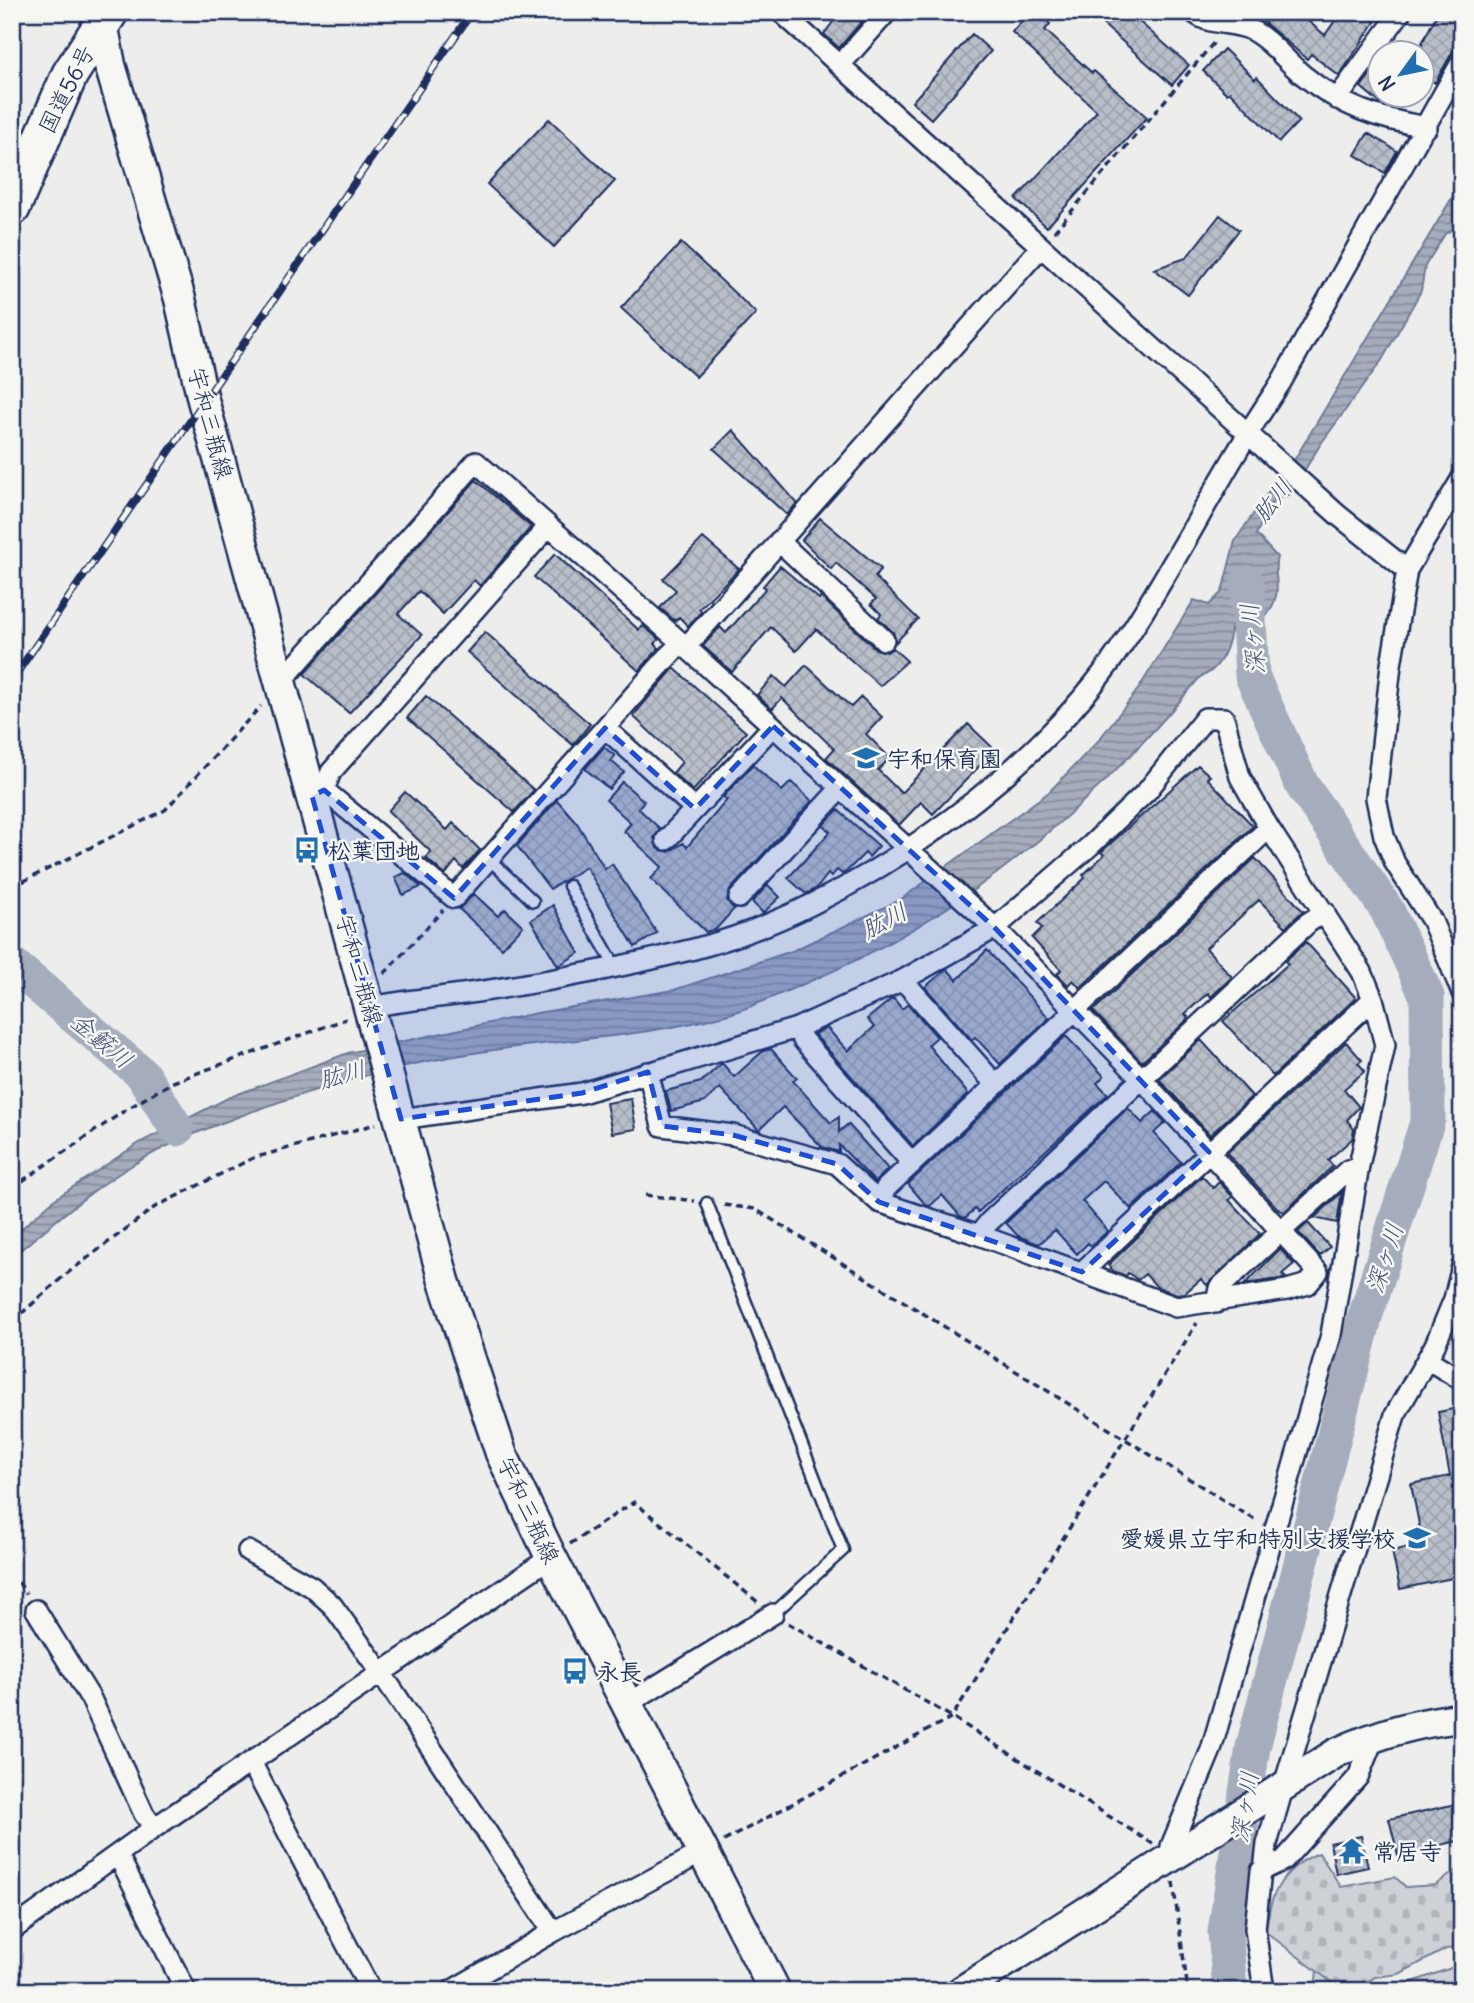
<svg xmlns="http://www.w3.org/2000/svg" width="1474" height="2003" viewBox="0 0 1474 2003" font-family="Delius,'Klee One',sans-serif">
	<defs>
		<pattern id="forest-firs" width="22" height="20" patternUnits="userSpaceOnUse" patternTransform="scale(1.75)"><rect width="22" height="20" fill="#ced2d7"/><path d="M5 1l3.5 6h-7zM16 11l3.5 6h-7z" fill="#b0b5bb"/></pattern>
		<pattern id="cemetery-stones" width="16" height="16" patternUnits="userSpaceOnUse" patternTransform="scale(1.75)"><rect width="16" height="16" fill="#ced2d7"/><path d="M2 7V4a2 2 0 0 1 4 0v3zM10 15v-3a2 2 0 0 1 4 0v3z" fill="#b0b5bb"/></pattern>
		<pattern id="water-rules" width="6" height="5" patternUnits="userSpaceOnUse" patternTransform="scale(1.75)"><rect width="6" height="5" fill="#a5acbc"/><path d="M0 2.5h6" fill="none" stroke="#868c9c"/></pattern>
		<pattern id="building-cross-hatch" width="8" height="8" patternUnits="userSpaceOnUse" patternTransform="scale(1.75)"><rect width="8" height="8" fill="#b9bfc8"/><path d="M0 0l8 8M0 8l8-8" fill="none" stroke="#9ea4ae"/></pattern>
	</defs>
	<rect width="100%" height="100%" fill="#edeeec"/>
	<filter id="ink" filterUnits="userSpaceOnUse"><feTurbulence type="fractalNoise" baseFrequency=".0143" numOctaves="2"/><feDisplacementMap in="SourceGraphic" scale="14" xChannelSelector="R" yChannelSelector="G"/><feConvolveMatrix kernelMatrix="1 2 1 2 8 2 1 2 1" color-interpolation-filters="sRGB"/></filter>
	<g filter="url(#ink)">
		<path fill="url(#forest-firs)" stroke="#74809a" stroke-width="2" d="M1462 1964V1991H1388Z
			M1317 1969 1369 1991H1315Z"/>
		<path fill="url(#cemetery-stones)" stroke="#74809a" stroke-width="2" d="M1319 1853 1341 1887 1395 1877 1406 1887 1435 1885 1462 1867V1947L1446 1949 1399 1974 1375 1977 1353 1991H1343L1266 1932C1269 1894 1283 1867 1319 1853Z"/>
		<path fill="url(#water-rules)" stroke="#6e7a96" stroke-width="2" d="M1462 181V224L1445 234 1425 266 1421 291 1382 360 1320 445 1290 494 1274 500 1256 534 1277 557C1273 570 1279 583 1276 596 1271 616 1255 630 1236 639L1231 629C1229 648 1219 671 1200 677 1090 811 959 920 799 986 776 995 753 1007 729 1014 648 1037 563 1039 480 1052 399 1064 320 1086 243 1115 205 1129 166 1144 131 1166 88 1192 51 1225 12 1257V1237L55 1199 139 1143 230 1097 348 1053 537 1013 674 990 792 951 900 900 1049 792 1098 741 1139 688 1194 600 1209 605 1222 592 1235 541 1273 485 1281 482Z"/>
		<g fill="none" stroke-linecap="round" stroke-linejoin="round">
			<path stroke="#a5acbc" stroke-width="35" d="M12 964 142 1074 177 1129
				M1230 1991 1225 1932 1253 1747 1366 1314 1428 1119 1427 996 1387 910 1302 785 1252 676 1247 583"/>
		</g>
		<path fill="url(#building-cross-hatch)" stroke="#1b2f5e" stroke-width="2" d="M822 12H870L839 48 824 34 833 22Z
			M1030 12H1038L1050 24 1045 30 1092 73 1094 71 1147 117 1047 227 1016 199 1097 111 1012 32Z
			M1089 12H1128L1189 65 1172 85Z
			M1252 12H1297L1325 35 1341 12H1362L1375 22 1339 76 1311 54 1307 59Z
			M1438 12H1447L1462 20V35L1435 83 1422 74V43Z
			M972 34 991 51 931 119 912 102Z
			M1224 49 1255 79 1257 77 1299 121 1279 142 1230 92 1227 94 1203 71Z
			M1380 62V103L1361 87Z
			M549 119 615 181 554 247 487 184Z
			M1368 133 1397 151 1385 173 1355 155Z
			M1220 215 1239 230 1188 295 1154 269 1186 258Z
			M681 243 756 313 696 377 621 308Z
			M733 430 797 503 787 515 714 449Z
			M476 480 531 527 480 586 474 580 443 614 419 591 398 614 422 635 349 713 304 674Z
			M820 518 881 569 875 577 918 619 896 642 893 632 878 618 881 614 871 604 876 599 836 563 831 569 802 540Z
			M703 538 739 569 699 609 702 611 688 626 679 617 675 621 660 608 676 590 663 579Z
			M555 554 639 630 643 626 659 639 655 644 659 648 639 671 534 577Z
			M780 566 819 599 821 597 876 649 887 652 893 648 907 661 880 686 816 629 796 651 771 627 732 672 703 646 720 627 726 633 766 588 763 586Z
			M485 632 590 724 573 745 467 652Z
			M806 665 851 707 861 697 882 717 866 734 890 758 878 770 901 793 968 724 995 750 933 814 921 802 899 825 826 758 834 749 782 698 772 709 757 695 774 676 786 687Z
			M674 668 746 732 693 791 673 773 682 762 633 716Z
			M426 696 534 790 514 812 407 718Z
			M604 747 615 756 611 761 624 772 609 789 585 769Z
			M753 765 782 791 791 782 812 801 730 890 727 901 734 909 716 929 706 932 651 879 662 867 624 831 631 823 606 800 622 782 644 801 638 808 660 829 654 838 657 848 669 852 683 843 687 847 727 800 723 797Z
			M1198 765 1210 776 1207 778 1253 826 1080 988 1073 980 1068 985 1057 974 1061 970 1032 938 1042 928 1037 923 1085 878 1083 875 1104 855 1101 852Z
			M405 792 447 830 453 823 480 850 463 869 456 861 445 875 426 858 431 852 388 811Z
			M557 800 577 823 605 869 612 864 657 933 635 947 586 867 550 889 517 846Z
			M838 810 879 846 869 857 865 853 846 872 842 874 837 870 831 877 828 874 817 888 806 894 788 878 830 832 823 825Z
			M1255 858 1303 911 1286 927 1259 900 1206 948 1232 977 1211 997 1208 993 1185 1014 1188 1017 1185 1022 1142 1062 1093 1011Z
			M405 873 421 887 403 895 395 877Z
			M768 885 780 897 763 913 752 902Z
			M474 894 498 916 505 909 523 926 502 948 459 909Z
			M553 905 579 953 558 966 531 920Z
			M1306 942 1356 998 1273 1076 1223 1021 1288 964 1285 961Z
			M987 950 1049 1018 1000 1064 975 1037 972 1040 925 987 947 969 957 980Z
			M893 998 902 1009 908 1004 937 1037 928 1045 968 1094 913 1146 814 1034 827 1028 848 1051 874 1027 867 1019Z
			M1066 1036 1104 1076 1097 1083 1108 1094 978 1212 975 1209 965 1218 960 1216 942 1195 930 1206 926 1205 908 1184Z
			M1201 1040 1252 1096 1210 1135 1159 1079Z
			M1346 1042 1362 1060 1358 1063 1365 1071 1344 1089 1359 1107 1347 1120 1354 1129 1352 1139 1328 1160 1333 1166 1316 1182 1284 1212 1279 1210 1227 1153Z
			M771 1049 797 1078 793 1081 831 1123 839 1117V1132L848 1124 888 1169 875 1182 839 1145V1152L822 1147 783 1107 759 1130 720 1088 705 1102 671 1111 666 1091 701 1082 722 1063 734 1077 763 1051Z
			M631 1099 636 1129 612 1133 606 1103Z
			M1128 1108 1142 1123 1155 1111 1165 1123 1154 1133 1181 1162 1131 1209 1104 1181 1082 1201 1108 1231 1091 1246 1088 1243 1077 1254 1055 1230 1039 1244 1018 1236 1006 1223Z
			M1202 1176 1213 1188 1219 1182 1233 1197 1229 1200 1260 1234 1207 1285 1201 1279 1185 1293 1177 1294 1157 1287 1145 1274 1138 1280 1128 1273 1126 1276 1113 1271 1108 1265Z
			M1342 1192 1337 1223 1314 1218Z
			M1308 1223 1330 1247 1320 1256 1298 1232Z
			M1280 1249 1294 1264 1282 1274 1286 1278 1245 1284Z
			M1458 1408 1462 1428V1576L1400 1589 1392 1551 1423 1544 1411 1484 1450 1476 1438 1412Z
			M1456 1804 1462 1840 1398 1855 1389 1819Z
			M1361 1836 1368 1867 1336 1874 1330 1843Z"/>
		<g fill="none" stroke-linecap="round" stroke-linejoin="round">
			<g stroke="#1b2f5e" stroke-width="15">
				<path id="lane" d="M489 859 533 901
					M569 886 615 966
					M707 1203 843 1550 773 1614"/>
			</g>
			<g stroke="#1b2f5e" stroke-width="24">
				<path id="street" d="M781 12 1338 515 1407 570
					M1193 12C1209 26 1230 21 1249 29 1269 38 1286 61 1303 75 1342 107 1378 119 1427 127
					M840 65 887 12
					M1337 99 1401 12
					M1462 478 1407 570 1391 665 1376 798 1384 836 1395 863 1432 921 1462 993
					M779 541 884 640
					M686 647 1041 247
					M280 683 476 462 686 647 995 928 1142 1079 1318 1272 1308 1284 1287 1290 1176 1307 979 1235
					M605 728 695 809
					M324 790 454 898 681 642
					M312 796 324 790 331 772 548 527
					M666 840 773 726
					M739 898 841 788
					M903 980 996 1085
					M370 1007C401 1001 432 998 463 994 540 983 619 968 694 949 845 911 1032 779 1119 650 1177 564 1222 469 1280 384L1462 61
					M797 1028 803 1040 912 1163
					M648 1072 662 1126 733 1135 837 1164 879 1202 979 1235 989 1222 1309 922 1325 912
					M401 1119 582 1093 797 1028 903 980 995 928 1091 845 1147 791 1205 718H1224L1240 777 1269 828 1362 972 1373 999 1385 1045 1359 1166 1331 1335 1211 1750 1171 1846 1170 1859
					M879 1202 886 1188 1269 828
					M1082 1272 1373 999
					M1216 1303 1219 1288 1348 1170 1359 1166
					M1427 1359 1458 1378 1462 1377
					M248 1551 312 1587 332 1605 382 1674 553 1932
					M36 1610 91 1699 144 1814 154 1828
					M627 1704 773 1614
					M251 1762 371 1991
					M118 1855 186 1991
					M1264 1870 1267 1844 1284 1785 1395 1415 1435 1345 1454 1299 1462 1266
					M12 1930 154 1828 551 1557
					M451 1991 553 1932 703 1852
					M1264 1991 1255 1929 1261 1871 1284 1860 1358 1777 1375 1735"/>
			</g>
			<g stroke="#1b2f5e" stroke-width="33">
				<path id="secondary" d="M961 1991 1336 1753C1377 1734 1417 1722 1462 1718"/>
			</g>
			<g stroke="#1b2f5e" stroke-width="35">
				<path id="primary" d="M102 23 110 65 180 299 203 400 444 1281 501 1453 551 1557 775 1991"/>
			</g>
			<g stroke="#1b2f5e" stroke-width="40">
				<path id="highway" d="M12 208 70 74 110 12"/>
			</g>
			<path stroke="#1b2f5e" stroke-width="3.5" stroke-dasharray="7 5" stroke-linecap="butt" d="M1054 232 1216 40
				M12 887 165 810 261 706
				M384 974 443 910
				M12 1188 127 1109 173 1082 346 1019
				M645 1195 695 1201
				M724 1205 755 1209 1257 1521
				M12 1322 65 1275 155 1207 253 1158 376 1124
				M570 1544 634 1502 759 1603
				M12 1572 26 1594
				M788 1623 952 1717 1153 1844
				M724 1841 952 1717 1197 1323
				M1173 1882 1188 1991"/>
			<use href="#lane" stroke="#f6f6f2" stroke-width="10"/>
			<use href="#street" stroke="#f6f6f2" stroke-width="19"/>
			<use href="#secondary" stroke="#f6f6f2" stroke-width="28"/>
			<use href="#primary" stroke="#f6f6f2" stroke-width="30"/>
			<use href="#highway" stroke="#f6f6f2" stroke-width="35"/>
			<g stroke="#1b2f5e" stroke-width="8">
				<path id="rail" d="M12 680 472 12"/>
			</g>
			<use href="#rail" stroke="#f6f6f2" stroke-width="5" stroke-dasharray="16" stroke-linecap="butt"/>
		</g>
	</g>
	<path fill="#1d4ed8" fill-opacity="0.2" stroke="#1d4ed8" stroke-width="5" stroke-dasharray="14 9" stroke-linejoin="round" d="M773 726 995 928 1209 1152 1082 1272 879 1202 837 1164 733 1135 662 1126 648 1072 582 1093 401 1119 312 796 324 790 454 898 605 728 695 809Z"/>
	<defs>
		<g id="school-bare" transform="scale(2.1)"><path d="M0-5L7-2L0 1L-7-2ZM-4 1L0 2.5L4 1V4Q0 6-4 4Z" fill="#1f6fb2" stroke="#f6f6f2" stroke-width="2.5" paint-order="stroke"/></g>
		<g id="bus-bare" transform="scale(2.1)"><path d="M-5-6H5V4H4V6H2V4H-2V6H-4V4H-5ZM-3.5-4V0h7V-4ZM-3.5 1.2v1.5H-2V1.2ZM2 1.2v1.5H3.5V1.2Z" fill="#1f6fb2" stroke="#f6f6f2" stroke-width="2.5" paint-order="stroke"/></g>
		<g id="temple-bare" transform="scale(2.1)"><path d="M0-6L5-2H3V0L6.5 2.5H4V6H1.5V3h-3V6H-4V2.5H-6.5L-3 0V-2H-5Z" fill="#1f6fb2" stroke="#f6f6f2" stroke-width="2.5" paint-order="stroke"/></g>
	</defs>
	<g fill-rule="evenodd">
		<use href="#school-bare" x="866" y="758"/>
		<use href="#bus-bare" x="307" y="850"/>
		<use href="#school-bare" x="1417" y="1538"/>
		<use href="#bus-bare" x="575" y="1671"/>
		<use href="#temple-bare" x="1352" y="1851"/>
	</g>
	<g text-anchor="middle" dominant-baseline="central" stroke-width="5" stroke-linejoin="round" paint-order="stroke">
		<g font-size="23" fill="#1b2f5e" stroke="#f6f6f2">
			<text transform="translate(66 89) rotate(-63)">国道56号</text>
			<text transform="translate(211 423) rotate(75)">宇和三瓶線</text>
			<text transform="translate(360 970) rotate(74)">宇和三瓶線</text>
			<text transform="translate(529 1510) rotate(65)">宇和三瓶線</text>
		</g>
		<g font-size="23" font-weight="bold" fill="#1b2f5e" stroke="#f6f6f2" text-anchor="start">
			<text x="887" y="758">宇和保育園</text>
			<text x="328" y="850">松葉団地</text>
			<text x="1396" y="1538" text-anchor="end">愛媛県立宇和特別支援学校</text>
			<text x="596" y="1671">永長</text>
			<text x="1373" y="1851">常居寺</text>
		</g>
		<g font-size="24" font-style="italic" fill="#44547a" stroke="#f6f6f2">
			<text transform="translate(1272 500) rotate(-52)">肱川</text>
			<text transform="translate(1252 639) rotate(-96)">深ヶ川</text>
			<text transform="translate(884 920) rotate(-28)">肱川</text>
			<text transform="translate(102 1040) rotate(40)">金籔川</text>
			<text transform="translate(342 1074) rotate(-15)">肱川</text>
			<text transform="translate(1384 1258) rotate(-72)">深ヶ川</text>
			<text transform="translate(1244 1807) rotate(-81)">深ヶ川</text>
		</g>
	</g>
	<rect width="1474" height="2003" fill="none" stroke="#f6f6f2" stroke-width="42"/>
	<rect x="21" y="21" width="1432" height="1961" fill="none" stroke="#1b2f5e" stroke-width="2.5" filter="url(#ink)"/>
	<g transform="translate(1401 74) rotate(237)"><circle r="33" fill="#f6f6f2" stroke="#9ea6b7" stroke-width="2"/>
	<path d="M0-5L12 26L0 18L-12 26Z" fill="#1f6fb2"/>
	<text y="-10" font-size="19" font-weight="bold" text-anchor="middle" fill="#1b2f5e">N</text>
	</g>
</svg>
